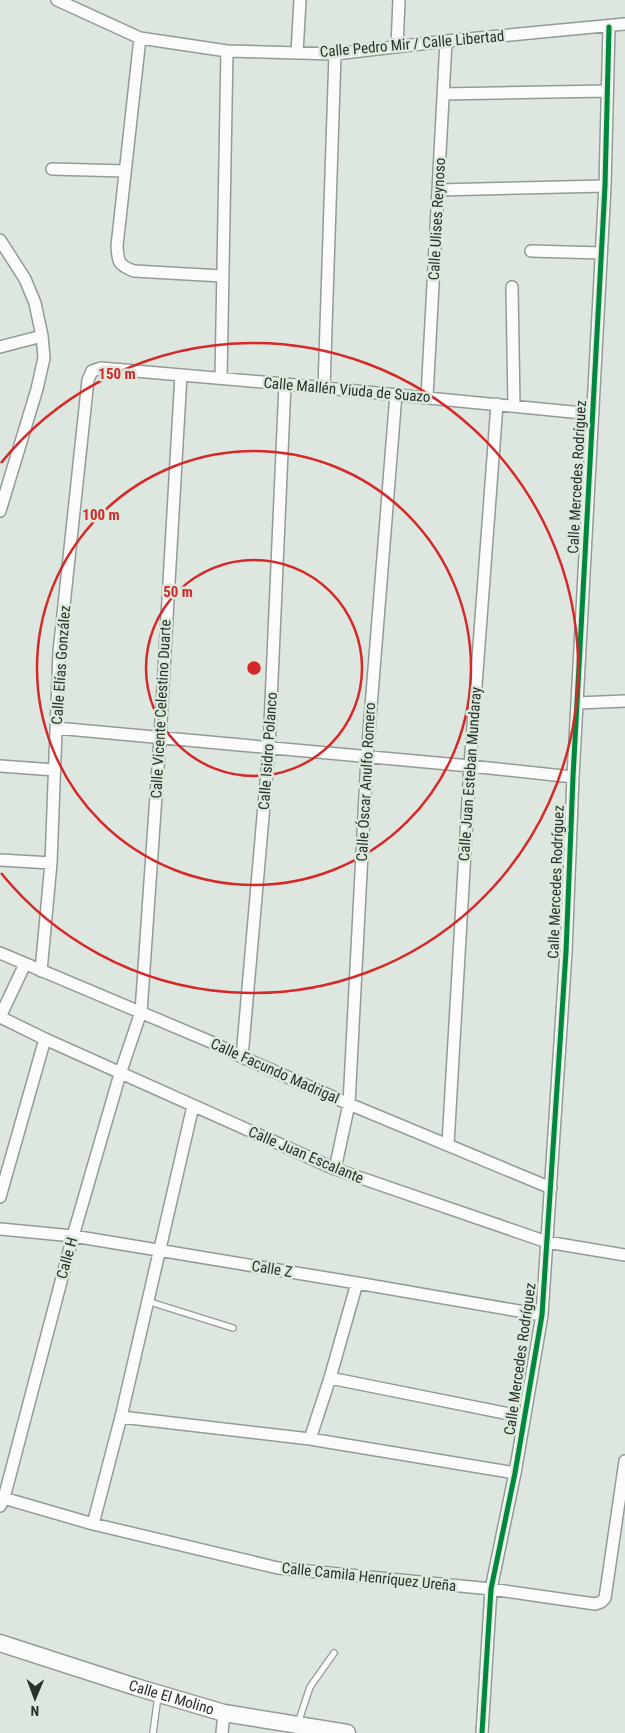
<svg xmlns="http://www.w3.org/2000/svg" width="625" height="1733" viewBox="0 0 625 1733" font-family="'Roboto Condensed',sans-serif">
	<rect width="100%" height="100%" fill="#dee6e0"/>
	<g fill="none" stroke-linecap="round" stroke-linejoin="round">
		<g stroke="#949b96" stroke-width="8">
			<path id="lane" d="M147 1301 233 1328
				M298 1723 310 1687 334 1653
				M153 1733 158 1696"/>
		</g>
		<g stroke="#949b96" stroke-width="14">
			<path id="street" d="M57 0 140 38 227 51 335 54 446 41 625 24
				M140 38 117 246C118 262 118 265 134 271L222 276
				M397 47 399 0
				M297 53 300 0
				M443 94 607 91
				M52 169 125 171
				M438 190 605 186
				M0 240 25 279 35 303 42 336 44 358 37 389 0 511
				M531 251 601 253
				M512 287 514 406
				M0 347 42 336
				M221 378 227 51
				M324 388 335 54
				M427 397 446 41
				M578 703 625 701
				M56 728 470 766 573 777
				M0 766 55 770
				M0 860 51 863
				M0 953 211 1042 242 1057 349 1104 551 1188
				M41 971 51 863 59 652 88 380 92 371 101 368 285 384 593 414
				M0 1017 45 1039 335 1169 547 1242 625 1255
				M0 1017 25 964
				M242 1057 269 748 285 384
				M448 1144 470 766 497 404
				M335 1169 349 1104 367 757 396 394
				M0 1197 45 1039
				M0 1229 73 1236 357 1283 542 1315
				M330 1378 524 1417
				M121 1417 310 1439 515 1473
				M310 1439 330 1378 357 1283
				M0 1497 93 1524 278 1568 491 1589 595 1604 601 1602 605 1598 625 1461
				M0 1506 4 1498 73 1236 120 1074 141 1012 160 738 181 375
				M93 1524 121 1417 193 1106
				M222 1733 224 1713
				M482 1733 491 1589 515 1473 542 1315 566 952 573 777 605 186 609 27"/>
		</g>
		<g stroke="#949b96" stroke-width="19">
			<g id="secondary">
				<path id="s1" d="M0 1643 136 1687 224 1713 347 1733"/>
			</g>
		</g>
		<use href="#lane" stroke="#fafbfa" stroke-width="5.5"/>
		<use href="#street" stroke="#fafbfa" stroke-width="11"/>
		<use href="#secondary" stroke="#fafbfa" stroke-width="16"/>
		<g stroke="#dbeadd" stroke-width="8">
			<path id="cycleway" d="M482 1733 491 1589 515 1473 542 1315 566 952 573 777 605 186 609 27"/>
		</g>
		<use href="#cycleway" stroke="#00873e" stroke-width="5"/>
	</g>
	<g fill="none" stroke="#d62828" stroke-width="2.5">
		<circle cx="254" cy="668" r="108"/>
		<circle cx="254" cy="668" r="217"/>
		<path d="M1 463A325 325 0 1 1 1 873"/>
	</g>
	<g text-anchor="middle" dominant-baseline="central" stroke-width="5" stroke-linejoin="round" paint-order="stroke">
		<g font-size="15" fill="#2b312c" stroke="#dbeadd">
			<text transform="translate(412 44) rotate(-5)">Calle Pedro Mir / Calle Libertad</text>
			<text transform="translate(437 219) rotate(-87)">Calle Ulises Reynoso</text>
			<text transform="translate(347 390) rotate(5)">Calle Mallén Viuda de Suazo</text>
			<text transform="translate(577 477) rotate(-87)">Calle Mercedes Rodríguez</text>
			<text transform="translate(61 665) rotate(-86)">Calle Elías González</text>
			<text transform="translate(161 709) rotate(-87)">Calle Vicente Celestino Duarte</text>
			<text transform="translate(268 751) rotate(-86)">Calle Isidro Polanco</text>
			<text transform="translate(470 774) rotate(-86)">Calle Juan Esteban Mundaray</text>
			<text transform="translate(366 782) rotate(-87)">Calle Óscar Anulfo Romero</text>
			<text transform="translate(556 882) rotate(-88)">Calle Mercedes Rodríguez</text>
			<text transform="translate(275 1071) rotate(24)">Calle Facundo Madrigal</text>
			<text transform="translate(306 1155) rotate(23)">Calle Juan Escalante</text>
			<text transform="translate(67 1258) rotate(-75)">Calle H</text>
			<text transform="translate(272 1269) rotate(9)">Calle Z</text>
			<text transform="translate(520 1359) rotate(-82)">Calle Mercedes Rodríguez</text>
			<text transform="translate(369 1577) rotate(6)">Calle Camila Henríquez Ureña</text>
			<text stroke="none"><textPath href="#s1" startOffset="180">Calle El Molino</textPath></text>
		</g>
	</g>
	<circle cx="254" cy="668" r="8" fill="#d62828" stroke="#dbeadd" stroke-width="2.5"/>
	<g font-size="15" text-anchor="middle" font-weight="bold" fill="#d62828" stroke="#dbeadd" stroke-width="5" stroke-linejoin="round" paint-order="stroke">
		<text x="117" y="379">150 m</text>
		<text x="101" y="520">100 m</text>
		<text x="178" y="597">50 m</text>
	</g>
	<g transform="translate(35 1698) rotate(181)" stroke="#dbeadd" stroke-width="4" paint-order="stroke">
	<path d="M0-4L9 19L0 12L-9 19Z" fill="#2b312c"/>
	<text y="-8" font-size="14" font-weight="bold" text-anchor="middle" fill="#2b312c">N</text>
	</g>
</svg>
